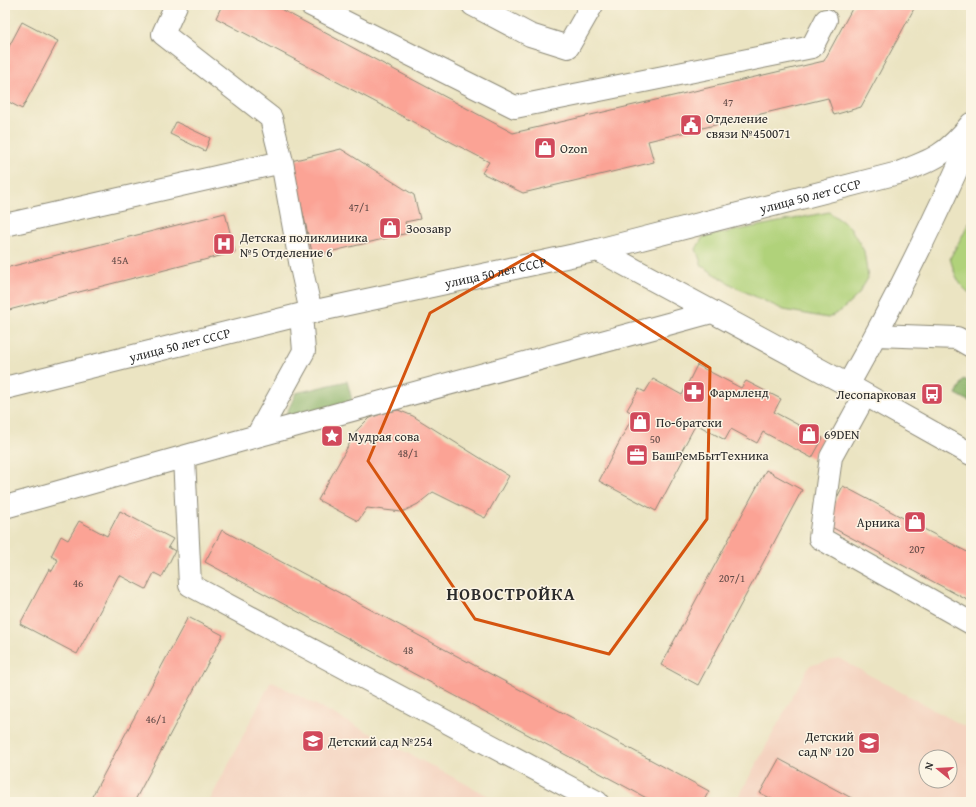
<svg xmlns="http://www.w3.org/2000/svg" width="976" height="807" viewBox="0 0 976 807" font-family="'Gentium Book Plus',serif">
	<rect width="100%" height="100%" fill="#fcf5e5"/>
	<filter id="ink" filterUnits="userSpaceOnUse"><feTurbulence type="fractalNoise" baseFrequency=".025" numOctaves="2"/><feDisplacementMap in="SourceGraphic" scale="8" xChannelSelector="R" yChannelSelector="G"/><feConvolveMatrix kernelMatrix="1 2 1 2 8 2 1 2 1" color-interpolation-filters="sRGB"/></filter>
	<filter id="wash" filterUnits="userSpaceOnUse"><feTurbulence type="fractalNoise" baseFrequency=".012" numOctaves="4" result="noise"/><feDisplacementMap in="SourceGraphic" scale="16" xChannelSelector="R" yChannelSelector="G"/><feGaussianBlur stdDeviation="0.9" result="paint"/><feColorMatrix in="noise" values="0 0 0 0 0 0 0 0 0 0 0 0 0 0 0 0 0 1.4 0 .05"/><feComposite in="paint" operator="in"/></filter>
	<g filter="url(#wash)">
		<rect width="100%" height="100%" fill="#ebe4c2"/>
		<path fill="#f4d3c0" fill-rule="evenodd" d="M838 658 971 730V802H736L809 666ZM926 757H950V781H926Z
			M271 681 500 802H209Z"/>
		<path fill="#b0d27a" stroke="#6e7e52" d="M829 212 850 227 864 251 868 278 858 295 842 310 828 318 784 310 737 288 702 266 696 249 703 237Z
			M971 220V294C958 286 954 272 950 258Z"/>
		<path fill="#8cb46a" stroke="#5c704a" d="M964 379 971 383V402L956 394Z
			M347 381 353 404 284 419 296 393Z"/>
		<g id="blocks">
			<path fill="#fba395" d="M222 5H273L513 133 824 61 854 5H916L861 107 834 115 828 98 648 141 654 162 523 193 482 173 489 162 216 18Z
				M22 22 58 41 22 109 5 100V54Z
				M176 122 210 138 205 151 170 134Z
				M341 149 414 195 420 219 405 222 408 233 313 256 291 161Z
				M225 213 235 252 5 311V268Z
				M697 365 741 388 746 381 781 399 774 412 823 438 812 458 763 432 757 443 731 429 725 440 696 424 679 456 684 458 656 511 599 481 634 414 627 410 639 389 645 392 653 379 682 395Z
				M398 410 413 416 509 476 485 518 433 492 418 504 402 512 367 508 358 521 318 500 357 430 368 419 383 413Z
				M766 470 802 490 698 685 661 665Z
				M843 486 971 554V602L824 523Z
				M120 511 173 539 168 547 175 551 162 577 154 573 146 589 119 575 77 654 20 624 49 569 52 571 58 560 51 556 61 536 68 540 79 521 107 536Z
				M222 530 709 791 703 802H654L205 562Z
				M188 617 223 635 134 802H89Z
				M779 759 859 802H778L760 793Z"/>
		</g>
	</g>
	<g filter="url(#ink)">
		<use href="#blocks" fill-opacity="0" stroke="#8b8876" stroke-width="1"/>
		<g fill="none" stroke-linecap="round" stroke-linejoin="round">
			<g stroke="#8b8876" stroke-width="24">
				<path id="minor" d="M176 5 163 34 271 118 282 162 301 267 311 312
					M311 5 515 107 812 47 826 20
					M473 5 530 35 568 47 592 5
					M5 225 282 162
					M598 250 848 385 971 454
					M876 335 957 338 971 346
					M848 385C893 305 934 222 971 138
					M865 395 831 457 820 538 971 623
					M257 436 304 351 301 315
					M184 457 190 585 597 802
					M5 507 257 436 712 312"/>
			</g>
			<g stroke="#8b8876" stroke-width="24">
				<g id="major">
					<path id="s1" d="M5 388 311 312 598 250 898 173C934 160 947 154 971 124"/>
				</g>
			</g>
			<use href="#minor" stroke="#fff" stroke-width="22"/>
			<use href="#major" stroke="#fff" stroke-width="22"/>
		</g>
	</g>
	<path fill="none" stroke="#d5540f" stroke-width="3" stroke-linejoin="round" d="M533 254 710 368 707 519 609 654 475 619 368 461 430 313Z"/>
	<defs>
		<g id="civic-square" transform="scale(1.15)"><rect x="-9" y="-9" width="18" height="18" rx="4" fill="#d1495b" stroke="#fcf5e5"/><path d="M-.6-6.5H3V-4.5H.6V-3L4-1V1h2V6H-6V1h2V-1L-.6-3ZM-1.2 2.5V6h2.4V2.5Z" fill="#fff"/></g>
		<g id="shop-square" transform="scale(1.15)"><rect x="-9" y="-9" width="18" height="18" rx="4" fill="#d1495b" stroke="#fcf5e5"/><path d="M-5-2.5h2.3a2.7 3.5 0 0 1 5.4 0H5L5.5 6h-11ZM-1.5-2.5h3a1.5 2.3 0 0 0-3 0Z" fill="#fff"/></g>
		<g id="hospital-square" transform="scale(1.15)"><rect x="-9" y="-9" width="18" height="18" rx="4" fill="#d1495b" stroke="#fcf5e5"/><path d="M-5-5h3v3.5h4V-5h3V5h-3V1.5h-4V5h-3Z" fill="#fff"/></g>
		<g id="pharmacy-square" transform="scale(1.15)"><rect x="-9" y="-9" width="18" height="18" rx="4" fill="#d1495b" stroke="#fcf5e5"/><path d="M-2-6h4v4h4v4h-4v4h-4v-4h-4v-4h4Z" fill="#fff"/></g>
		<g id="bus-square" transform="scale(1.15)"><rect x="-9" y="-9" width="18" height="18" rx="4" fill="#d1495b" stroke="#fcf5e5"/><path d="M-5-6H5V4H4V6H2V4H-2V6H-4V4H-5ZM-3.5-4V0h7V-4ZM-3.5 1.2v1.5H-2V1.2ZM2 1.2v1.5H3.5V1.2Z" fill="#fff"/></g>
		<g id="sight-square" transform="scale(1.15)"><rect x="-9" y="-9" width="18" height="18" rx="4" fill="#d1495b" stroke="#fcf5e5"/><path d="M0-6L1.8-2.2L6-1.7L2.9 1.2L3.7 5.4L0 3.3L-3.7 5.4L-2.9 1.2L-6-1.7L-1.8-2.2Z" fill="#fff"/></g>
		<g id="office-square" transform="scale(1.15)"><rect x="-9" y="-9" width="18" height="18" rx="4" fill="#d1495b" stroke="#fcf5e5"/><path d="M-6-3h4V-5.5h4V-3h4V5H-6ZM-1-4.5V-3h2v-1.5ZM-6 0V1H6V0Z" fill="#fff"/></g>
		<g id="school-square" transform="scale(1.15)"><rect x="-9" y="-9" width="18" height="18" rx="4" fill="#d1495b" stroke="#fcf5e5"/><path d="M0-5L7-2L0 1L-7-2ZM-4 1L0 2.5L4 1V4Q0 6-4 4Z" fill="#fff"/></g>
	</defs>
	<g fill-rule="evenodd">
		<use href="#civic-square" x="691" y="125"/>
		<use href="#shop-square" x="545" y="148"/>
		<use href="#shop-square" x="390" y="228"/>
		<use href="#hospital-square" x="224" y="244"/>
		<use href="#pharmacy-square" x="694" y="392"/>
		<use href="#bus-square" x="932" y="394"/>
		<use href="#shop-square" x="640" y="422"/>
		<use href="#shop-square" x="809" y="434"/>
		<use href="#sight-square" x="332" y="436"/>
		<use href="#office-square" x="637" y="455"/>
		<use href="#shop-square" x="915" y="522"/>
		<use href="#school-square" x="313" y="741"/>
		<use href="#school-square" x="869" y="743"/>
	</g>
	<g text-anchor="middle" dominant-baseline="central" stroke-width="3" stroke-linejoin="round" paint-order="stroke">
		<g font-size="11" fill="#5f4946">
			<text x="728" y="102">47</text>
			<text x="359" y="207">47/1</text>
			<text x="120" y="260">45А</text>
			<text x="655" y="439">50</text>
			<text x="408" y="453">48/1</text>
			<text x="917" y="549">207</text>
			<text x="732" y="578">207/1</text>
			<text x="78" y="583">46</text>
			<text x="408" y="650">48</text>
			<text x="156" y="719">46/1</text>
		</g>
		<g font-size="13" fill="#2b2b2b" stroke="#fcf5e5" text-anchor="start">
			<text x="706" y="118">Отделение<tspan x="706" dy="15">связи №450071</tspan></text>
			<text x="560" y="148">Ozon</text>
			<text x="406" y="228">Зоозавр</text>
			<text x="240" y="237">Детская поликлиника<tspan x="240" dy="15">№5 Отделение 6</tspan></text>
			<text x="710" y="392">Фармленд</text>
			<text x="916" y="394" text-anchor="end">Лесопарковая</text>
			<text x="656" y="422">По-братски</text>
			<text x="824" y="434">69DEN</text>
			<text x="348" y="436">Мудрая сова</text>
			<text x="652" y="455">БашРемБытТехника</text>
			<text x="900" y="522" text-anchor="end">Арника</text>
			<text x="854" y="736" text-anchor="end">Детский<tspan x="854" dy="15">сад № 120</tspan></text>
			<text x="328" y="741">Детский сад №254</text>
		</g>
		<g font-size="13" fill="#2b2b2b" stroke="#fcf5e5">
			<text stroke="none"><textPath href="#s1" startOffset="828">улица 50 лет СССР</textPath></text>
			<text stroke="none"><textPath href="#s1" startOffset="504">улица 50 лет СССР</textPath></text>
			<text stroke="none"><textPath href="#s1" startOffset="180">улица 50 лет СССР</textPath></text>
		</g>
		<g font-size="17" font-weight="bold" letter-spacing="1" fill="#2b2b2b" stroke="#fcf5e5">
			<text x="511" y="593">НОВОСТРОЙКА</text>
		</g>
	</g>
	<rect width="976" height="807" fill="none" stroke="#fcf5e5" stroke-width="20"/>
	<g transform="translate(938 769) rotate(288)"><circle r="19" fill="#fcf5e5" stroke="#a8a49b"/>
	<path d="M0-3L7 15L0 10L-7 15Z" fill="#d1495b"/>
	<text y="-6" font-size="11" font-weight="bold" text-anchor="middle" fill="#2b2b2b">N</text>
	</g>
</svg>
